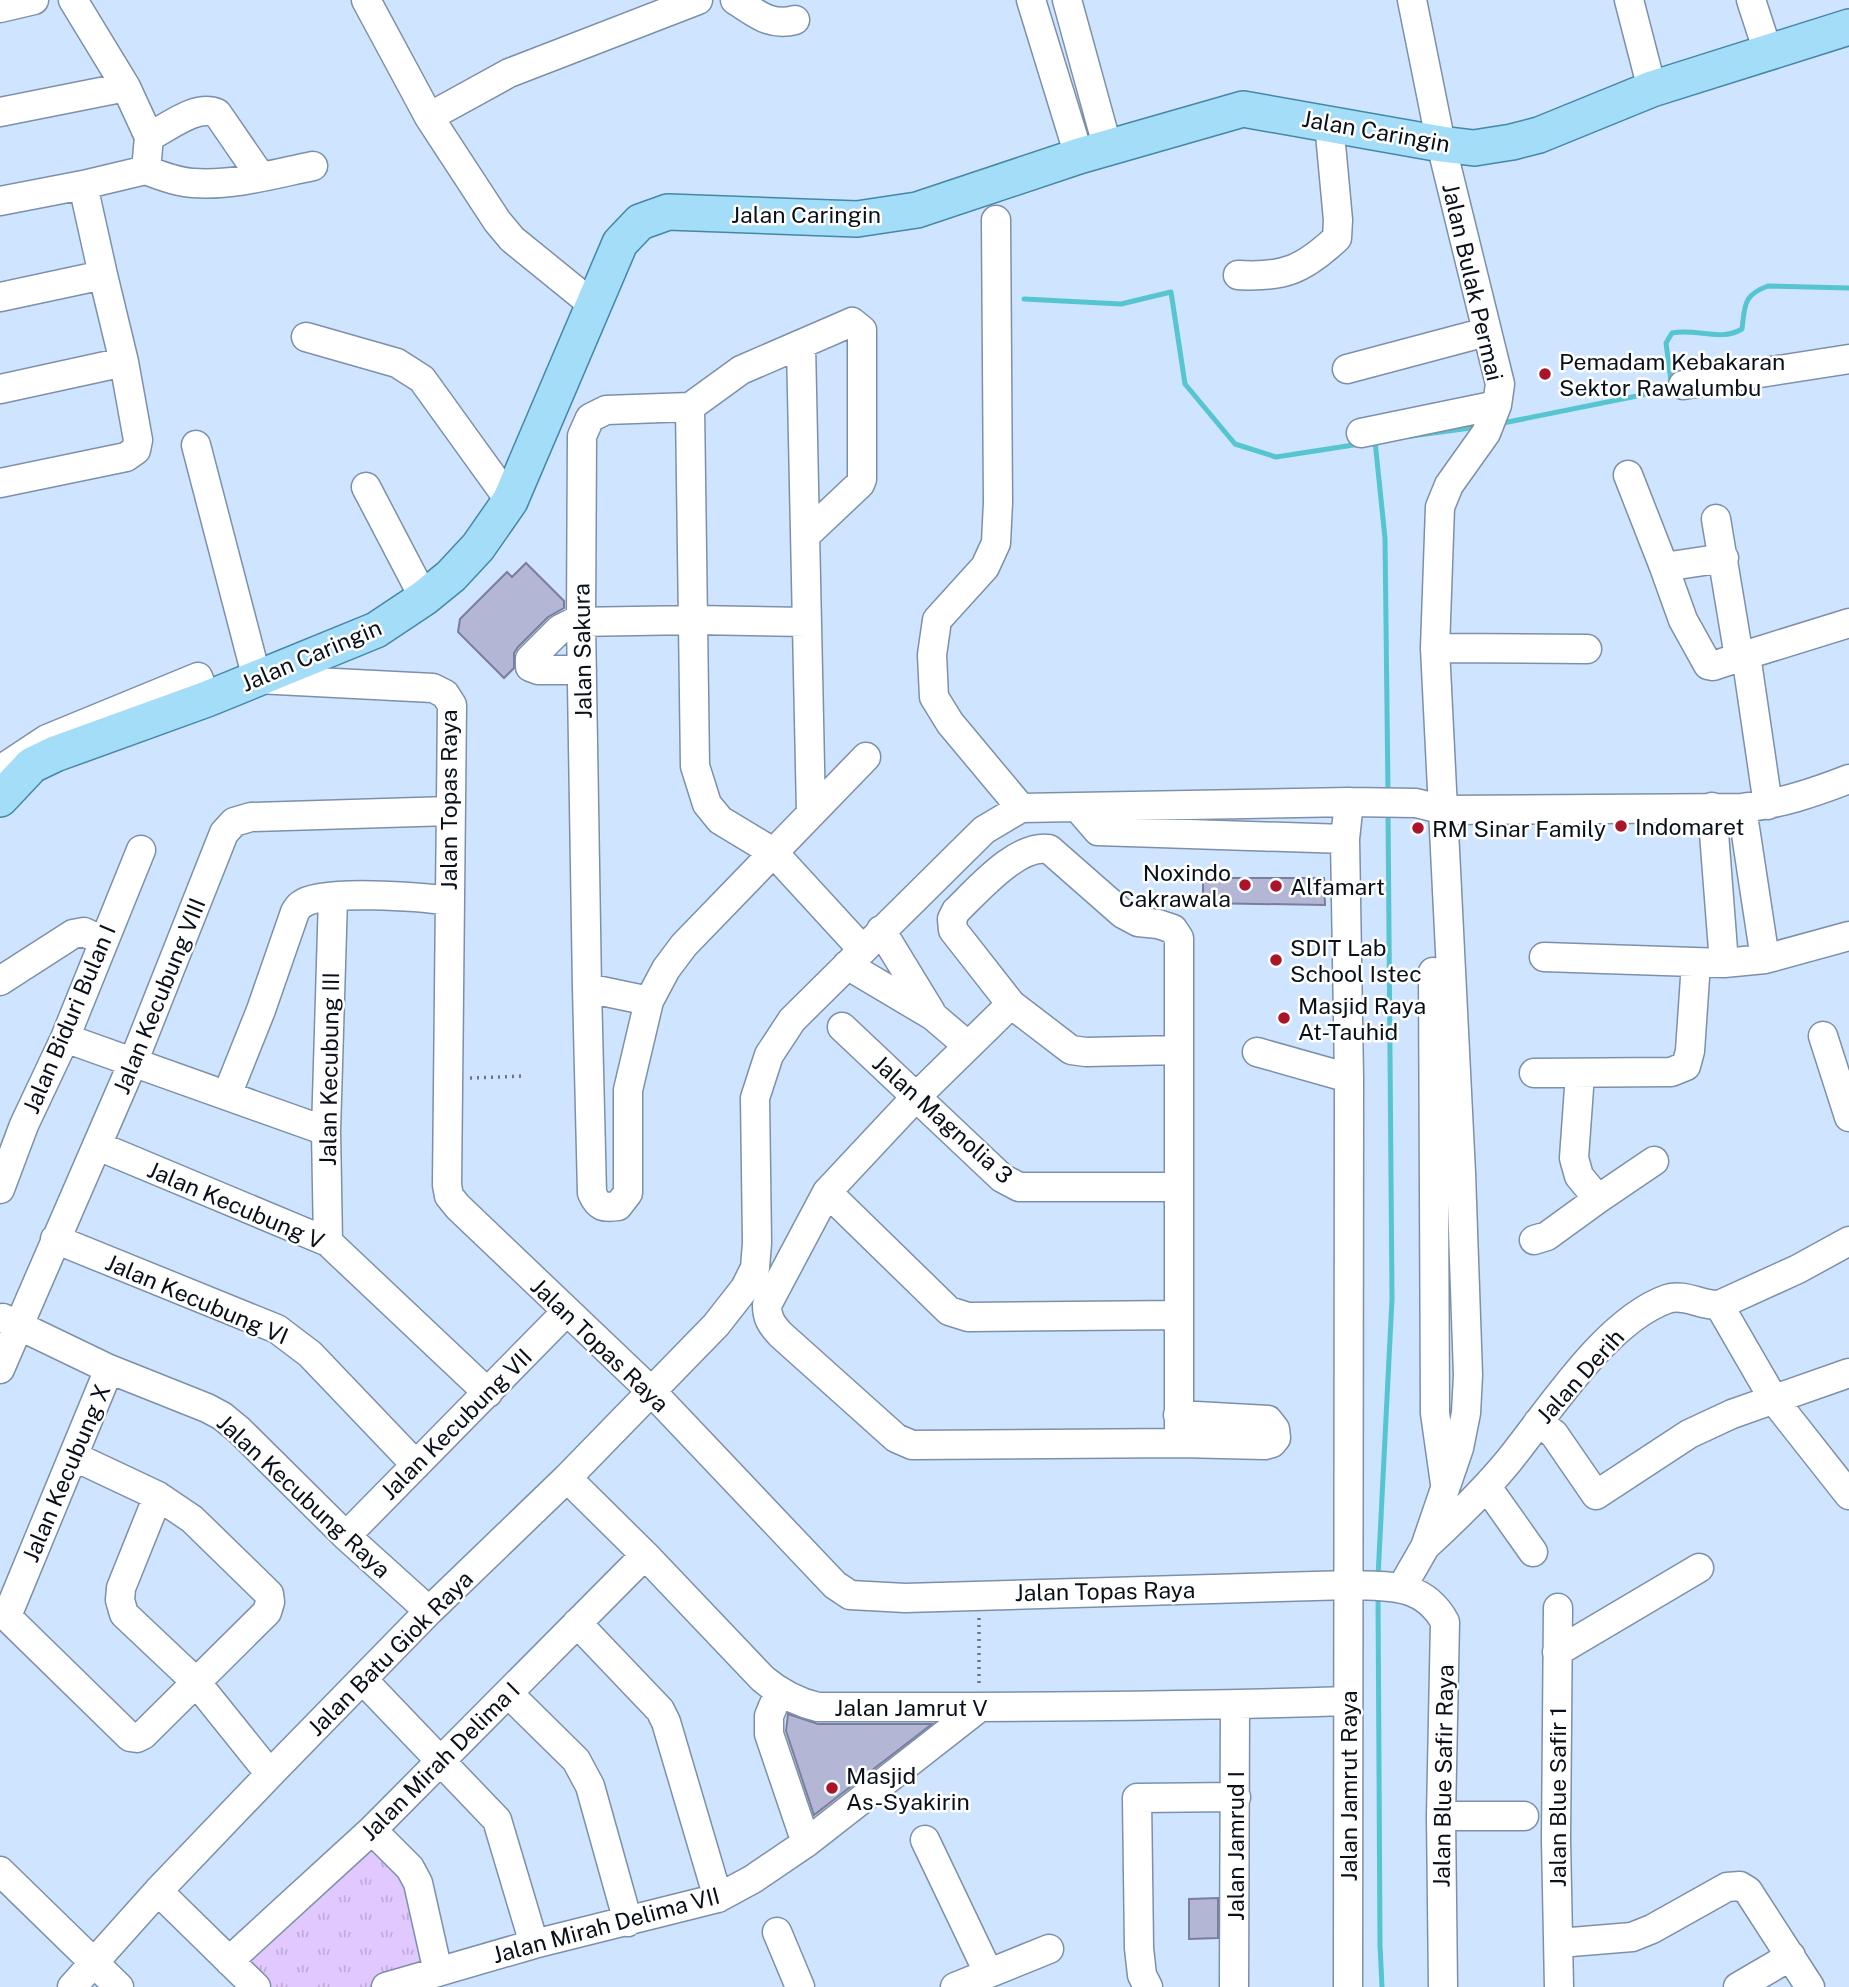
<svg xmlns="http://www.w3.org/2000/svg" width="1849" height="1987" viewBox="0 0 1849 1987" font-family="'Public Sans',sans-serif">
	<defs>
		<pattern id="park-tufts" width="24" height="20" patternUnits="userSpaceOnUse" patternTransform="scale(1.75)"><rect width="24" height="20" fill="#e1c8fe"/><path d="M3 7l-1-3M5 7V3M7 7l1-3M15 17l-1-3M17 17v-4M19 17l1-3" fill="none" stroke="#c0abd9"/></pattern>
	</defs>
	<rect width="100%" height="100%" fill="#cfe4ff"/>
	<path fill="url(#park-tufts)" d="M372 1830 410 1868 438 1972 386 1987H256L229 1961Z"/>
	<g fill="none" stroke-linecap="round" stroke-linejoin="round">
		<path stroke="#56c5d0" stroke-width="5" d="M1024 299 1121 304 1171 292 1185 384 1235 444 1276 457 1360 444
			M1498 424 1672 389 1666 343 1672 333C1697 328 1720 342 1742 329 1745 305 1743 295 1768 286L1849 288
			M1411 436 1478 427
			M1378 441H1375L1385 538 1388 793
			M1378 1577 1392 1299 1388 810
			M1378 1593 1380 1945 1382 1987"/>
	</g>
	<path fill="#b3b6d5" stroke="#7b7e9a" stroke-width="2" d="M526 563 564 601V608L548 617 518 647 514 653V668L504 678 458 632 460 619 507 572 512 577Z
		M1203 878H1324L1325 905 1203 903Z
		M788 1714 818 1724H932L814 1815 786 1731Z
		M1218 1898V1938L1189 1939V1899Z"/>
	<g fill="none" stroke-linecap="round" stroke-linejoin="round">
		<g stroke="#7d90a9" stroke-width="31">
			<path id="minor" d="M73 0 126 87
				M366 0 429 117 497 221 512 239 592 304
				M735 0C756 13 770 27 795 20
				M1031 0 1079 156
				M1067 0 1108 149
				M1629 0 1652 89
				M1751 0 1768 52
				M0 8 34 0
				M0 112 126 87 149 137
				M429 117 509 73 698 0
				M146 170C161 176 177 182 193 183 233 186 274 174 313 166
				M0 201 83 185 146 170 149 137C169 127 196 104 217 113L261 177
				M996 220 998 502 996 543 985 567 937 620 932 655 934 697 950 723 1021 808
				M1238 275C1284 278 1304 269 1337 238L1338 220 1329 123
				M0 297 103 275 83 185
				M306 337 397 363 422 379 510 501
				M801 345 811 813
				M1347 369 1486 332
				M1683 385 1849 359
				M0 389 124 362
				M690 407 695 766 707 804 720 820 773 852 862 949
				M690 407 741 370 852 322 862 330V479L860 484 806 535
				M1361 433 1497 405
				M196 445 257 679 433 688 445 694 452 705 447 1185 449 1196 458 1207 651 1391 835 1585 850 1595 905 1598 1350 1585C1388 1586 1424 1583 1445 1622L1441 1816 1443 1987
				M1628 475 1664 567 1683 620 1708 665 1713 666 1746 655 1768 805
				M0 483 126 457 136 450 138 440 124 362 103 275
				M366 487 424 598
				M1716 519 1739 657
				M1664 567 1724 558
				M1435 648 1587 649
				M1746 655 1849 623
				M582 670H538L530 667V659L560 629 574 622 695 620 806 622
				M0 770 47 739 198 677 207 699
				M1712 807 1724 963
				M1742 808 1765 959
				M1079 809 1098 831 1345 839
				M881 930 931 1012
				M1544 957 1724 963 1765 959 1849 936
				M847 965 933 1016 967 1045
				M1433 972 1435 1413 1445 1484
				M0 981 73 934 84 932 103 941
				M587 988 581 622 582 436 590 418 606 410 690 407
				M649 1001 587 988 592 1193C598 1207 603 1208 618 1206L628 1193V1090L649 1001 666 969 684 945 866 757
				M1011 1004 915 1098 827 1192 767 1305C767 1318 771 1324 780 1334L896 1438 912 1445 1179 1443 1265 1445 1272 1443 1276 1438 1275 1429 1268 1420 1178 1415
				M842 1027 1002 1178 1019 1187H1179
				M1823 1036 1849 1117
				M65 1038 326 1131
				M1257 1052 1349 1078
				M1534 1073 1671 1072 1686 1066 1690 1051 1696 963
				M1580 1074 1574 1158 1579 1176 1598 1199 1654 1161
				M227 1095 261 1010 295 912C297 909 298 906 302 904 321 889 423 897 449 901
				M98 1146 328 1242 488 1393
				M0 1189 24 1125 65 1038 141 850
				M827 1192 949 1311 968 1317 1179 1315
				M55 1239 277 1329 310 1354 416 1465
				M1534 1240 1547 1236 1598 1199
				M328 1242 326 1131 333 897
				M1719 1305 1774 1400 1849 1495
				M3 1318 109 1369 207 1408 222 1416 239 1430 346 1536 429 1611
				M0 1369 134 1060 224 833 234 822 251 817 450 811
				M1538 1422 1554 1434 1596 1495 1689 1434 1732 1414 1849 1373
				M1179 1443V938L1173 929 1158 924 1138 922 1123 914 1049 849C1017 844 978 890 956 911L952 919 953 930 1011 1004 1071 1050 1086 1052 1179 1050
				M567 1478 645 1555 763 1679C780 1693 796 1702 818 1707 994 1707 1171 1707 1347 1701
				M1487 1487 1533 1552
				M158 1496 121 1588 120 1600 124 1614 196 1682 270 1774
				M346 1536 566 1312
				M1428 1544C1456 1518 1483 1492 1507 1463 1548 1413 1605 1321 1667 1299 1684 1293 1702 1306 1719 1305L1798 1269 1849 1241
				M1402 1587 1425 1547 1459 1448 1466 1413 1468 1375 1461 1173 1435 648 1440 507 1449 485 1486 433 1497 405 1500 384 1441 144 1412 0
				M1558 1608 1556 1840 1559 1987
				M0 1610 130 1737 137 1738 143 1735 267 1612 270 1602 269 1594 192 1519 158 1496 73 1456
				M7 1616 109 1369
				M577 1623 660 1710 666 1722 718 1898
				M1557 1652 1699 1568
				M363 1680 497 1820 534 1944
				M779 1692 769 1716V1734L806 1843
				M508 1693 576 1760 590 1786 628 1922
				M1441 1816H1524
				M372 1830 410 1868 418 1883 438 1972
				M925 1840 988 1972
				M0 1871 119 1987
				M158 1891 256 1987
				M777 1932 800 1987
				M1559 1943 1632 1937 1652 1929 1727 1887 1740 1886 1748 1891 1810 1987
				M229 1961 372 1830 645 1555
				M72 1987 158 1891 270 1774 429 1611 567 1478 716 1325 745 1288 755 1268 757 1243 755 1098 769 1055 792 1020 984 830 1021 808 1349 802 1416 803 1444 810 1742 808C1780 804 1813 793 1849 779
				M386 1987 534 1944 718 1898 753 1879 806 1843 980 1707
				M955 1987 1049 1949
				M1148 1987 1142 1975 1139 1948 1137 1798 1236 1797
				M1234 1987 1235 1705
				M1348 1987 1349 1078 1345 839 1349 802
				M1738 1987 1791 1956"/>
		</g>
		<g stroke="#4587a7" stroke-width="38">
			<path id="major" d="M0 799 32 765 55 754 207 699 376 630 424 598 451 576 478 547 510 501 620 243 640 222 668 212 857 219 917 210 1079 156 1243 109 1441 144 1474 148 1512 142 1539 135 1652 89 1849 27"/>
		</g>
		<path stroke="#687688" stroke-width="3.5" stroke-dasharray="2 5" stroke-linecap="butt" d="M470 1078 524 1076
			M979 1618V1684"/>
		<use href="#minor" stroke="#fff" stroke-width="28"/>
		<use href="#major" stroke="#a3ddf8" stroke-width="35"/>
	</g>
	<g fill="#aa1429" stroke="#fff" stroke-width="2.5">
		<circle cx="1545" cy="374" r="7"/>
		<circle cx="1621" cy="826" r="7"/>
		<circle cx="1418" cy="828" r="7"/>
		<circle cx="1245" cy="885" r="7"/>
		<circle cx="1276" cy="886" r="7"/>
		<circle cx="1276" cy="960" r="7"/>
		<circle cx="1284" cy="1018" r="7"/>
		<circle cx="832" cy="1788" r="7"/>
	</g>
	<g text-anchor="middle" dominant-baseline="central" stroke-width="5" stroke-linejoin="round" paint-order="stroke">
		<g font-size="23" fill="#091019" stroke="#fff">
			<text transform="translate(1376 131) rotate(10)">Jalan Caringin</text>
			<text x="806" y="214">Jalan Caringin</text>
			<text transform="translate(1473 282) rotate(77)">Jalan Bulak Permai</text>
			<text transform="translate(582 651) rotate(-91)">Jalan Sakura</text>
			<text transform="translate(311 655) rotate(-23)">Jalan Caringin</text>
			<text transform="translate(448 800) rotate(-90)">Jalan Topas Raya</text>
			<text transform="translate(159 996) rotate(-68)">Jalan Kecubung VIII</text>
			<text transform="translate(69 1019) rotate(-67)">Jalan Biduri Bulan I</text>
			<text transform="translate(329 1069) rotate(-89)">Jalan Kecubung III</text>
			<text transform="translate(943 1119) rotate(42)">Jalan Magnolia 3</text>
			<text transform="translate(236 1205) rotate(23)">Jalan Kecubung V</text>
			<text transform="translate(197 1299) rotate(23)">Jalan Kecubung VI</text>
			<text transform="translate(600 1345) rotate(44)">Jalan Topas Raya</text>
			<text transform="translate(1580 1376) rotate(-48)">Jalan Derih</text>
			<text transform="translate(456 1424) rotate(-45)">Jalan Kecubung VII</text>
			<text transform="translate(66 1473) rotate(-67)">Jalan Kecubung X</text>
			<text transform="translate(304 1496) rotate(43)">Jalan Kecubung Raya</text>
			<text transform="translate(1105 1591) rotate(-1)">Jalan Topas Raya</text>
			<text transform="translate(390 1653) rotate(-45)">Jalan Batu Giok Raya</text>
			<text x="911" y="1707">Jalan Jamrut V</text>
			<text transform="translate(440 1761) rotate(-45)">Jalan Mirah Delima I</text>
			<text transform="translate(1443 1776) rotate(-89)">Jalan Blue Safir Raya</text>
			<text transform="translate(1348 1786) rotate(-90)">Jalan Jamrut Raya</text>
			<text transform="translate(1557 1797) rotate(-90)">Jalan Blue Safir 1</text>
			<text transform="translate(1235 1846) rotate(-90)">Jalan Jamrud I</text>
			<text transform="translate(606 1925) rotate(-15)">Jalan Mirah Delima VII</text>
		</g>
		<g font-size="23" fill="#091019" stroke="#fff" text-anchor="start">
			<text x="1559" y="361">Pemadam Kebakaran<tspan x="1559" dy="26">Sektor Rawalumbu</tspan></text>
			<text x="1635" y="826">Indomaret</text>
			<text x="1432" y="828">RM Sinar Family</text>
			<text x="1231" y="872" text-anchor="end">Noxindo<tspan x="1231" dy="26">Cakrawala</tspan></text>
			<text x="1290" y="886">Alfamart</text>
			<text x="1290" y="947">SDIT Lab<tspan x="1290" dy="26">School Istec</tspan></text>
			<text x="1298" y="1005">Masjid Raya<tspan x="1298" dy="26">At-Tauhid</tspan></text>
			<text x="846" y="1775">Masjid<tspan x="846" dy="26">As-Syakirin</tspan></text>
		</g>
	</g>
</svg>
